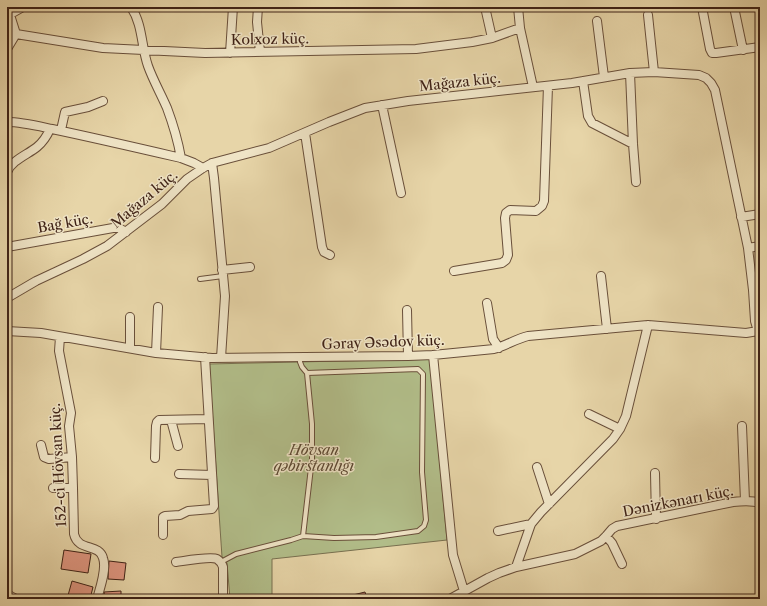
<svg xmlns="http://www.w3.org/2000/svg" width="767" height="606" viewBox="0 0 767 606" font-family="'Libre Caslon Text',serif">
	<rect width="100%" height="100%" fill="#e7d5a8"/>
	<filter id="stains"><feTurbulence type="fractalNoise" baseFrequency=".005" numOctaves="4"/><feColorMatrix values="0 0 0 0 .2 0 0 0 0 .09 0 0 0 0 .02 0 0 0 .5 -.17"/></filter>
	<radialGradient id="worn" r=".72"><stop offset=".6" stop-color="#630" stop-opacity="0"/><stop offset="1" stop-color="#630" stop-opacity=".3"/></radialGradient>
	<path fill="#b2be8a" stroke="#787050" d="M430 359 447 540 272 559V599H230L227 563 222 557 209 364Z"/>
	<path fill="#df9680" stroke="#3f2216" d="M64 550 91 554 88 573 61 569Z
		M109 561 126 563 124 580 108 579Z
		M72 581 93 587 90 599H67Z
		M121 591V599H105L104 592Z
		M365 592 367 599H350L349 596Z"/>
	<g fill="none" stroke-linecap="round" stroke-linejoin="round">
		<g stroke="#694f3a" stroke-width="6">
			<path id="lane" d="M200 279 223 276
				M300 357V362L302 367 307 373 312 424V459L303 536
				M221 562 236 554 291 540 303 536 334 538 376 537 418 531 424 526 426 520 422 472 423 374 418 369 307 373"/>
		</g>
		<g stroke="#694f3a" stroke-width="10">
			<path id="street" d="M131 7C143 25 141 46 148 66 153 80 161 94 167 108 173 124 178 141 181 158
				M258 7 257 22 260 52
				M485 7 492 38
				M702 7 710 49 712 53H716L760 47
				M734 7 743 50
				M10 15 16 34
				M648 15 654 72
				M7 16 23 7
				M597 21 604 77
				M520 28 533 87
				M7 49 16 34 103 48 205 53 416 49 472 42 492 38 520 28 518 7
				M230 53 233 7
				M630 73 633 144 636 182
				M583 81 588 116 592 123 633 144
				M382 105 401 193
				M7 122C22 122 38 126 52 129 95 138 138 148 181 158L194 163 203 168
				M61 130 65 112 88 107 103 101
				M305 133 322 247 324 252 330 255
				M212 163 214 178 225 296 221 358
				M7 172C12 160 27 155 37 147 43 142 47 136 50 129
				M741 217 760 214
				M7 247 113 228H119L126 232
				M748 248 760 246
				M222 270 250 267
				M454 271 502 263 506 260 508 255 505 218 506 213 510 210 536 211 542 206 544 201 548 86
				M601 276 607 329
				M7 298 36 281 83 259 107 246 162 204 187 179 203 168 212 163 269 148 329 122 365 108 408 101 572 83 630 73 654 72 699 75 706 78 711 83 715 90 748 248 753 290 755 321 758 331
				M487 303 493 339 499 348
				M407 310 408 356
				M7 331 41 333 156 353 212 358 408 356 433 355 494 349C505 346 516 339 528 336L648 325 746 333 758 331
				M60 337 59 351 71 413 69 426 72 457 73 488 74 534C78 552 99 543 103 558 107 569 100 588 97 599
				M130 348V317
				M156 353 158 307
				M433 355 453 555 464 591
				M589 414 620 429
				M171 420 178 446
				M742 426 745 501
				M41 445 44 457 49 459 72 457
				M155 458 156 426 157 422 159 420 208 419
				M537 467 549 504
				M655 473 656 519
				M179 474 212 475
				M53 488H73
				M498 531 531 524
				M163 535V517L165 516 180 515 188 511 212 509 214 506 205 357
				M606 536 612 543 622 564
				M176 562C184 561 211 556 217 559 220 561 222 564 223 567V599
				M516 567 531 524 541 512 613 439 620 429 626 416 648 325
				M7 594 16 599
				M450 599 488 578 499 573 516 567 575 554 601 541 606 536 612 529 617 526 733 502C742 501 751 500 760 503"/>
		</g>
		<use href="#lane" stroke="#efe4c6" stroke-width="4"/>
		<use href="#street" stroke="#efe4c6" stroke-width="8"/>
	</g>
	<g text-anchor="middle" dominant-baseline="central" stroke-width="3" stroke-linejoin="round" paint-order="stroke">
		<g font-size="14" fill="#3f2216" stroke="#efe4c6">
			<text transform="translate(270 39) rotate(-1)">Kolxoz küç.</text>
			<text transform="translate(460 82) rotate(-6)">Mağaza küç.</text>
			<text transform="translate(144 199) rotate(-40)">Mağaza küç.</text>
			<text transform="translate(65 223) rotate(-10)">Bağ küç.</text>
			<text transform="translate(383 342) rotate(-2)">Gəray Əsədov küç.</text>
			<text transform="translate(58 465) rotate(-93)">152-ci Hövsan küç.</text>
			<text transform="translate(678 501) rotate(-11)">Dənizkənarı küç.</text>
		</g>
		<g font-size="14" font-style="italic" fill="#5c4933" stroke="#efe4c6">
			<text x="314" y="450">Hövsan<tspan x="314" dy="16">qəbirstanlığı</tspan></text>
		</g>
	</g>
	<rect width="767" height="606" fill="none" stroke="#e7d5a8" stroke-width="24"/>
	<rect x="8" y="8" width="751" height="590" fill="none" stroke="#3f2216" stroke-width="2"/>
	<rect x="12" y="12" width="743" height="582" fill="none" stroke="#3f2216"/>
	<rect width="100%" height="100%" filter="url(#stains)"/>
	<rect width="100%" height="100%" fill="url(#worn)"/>
</svg>
